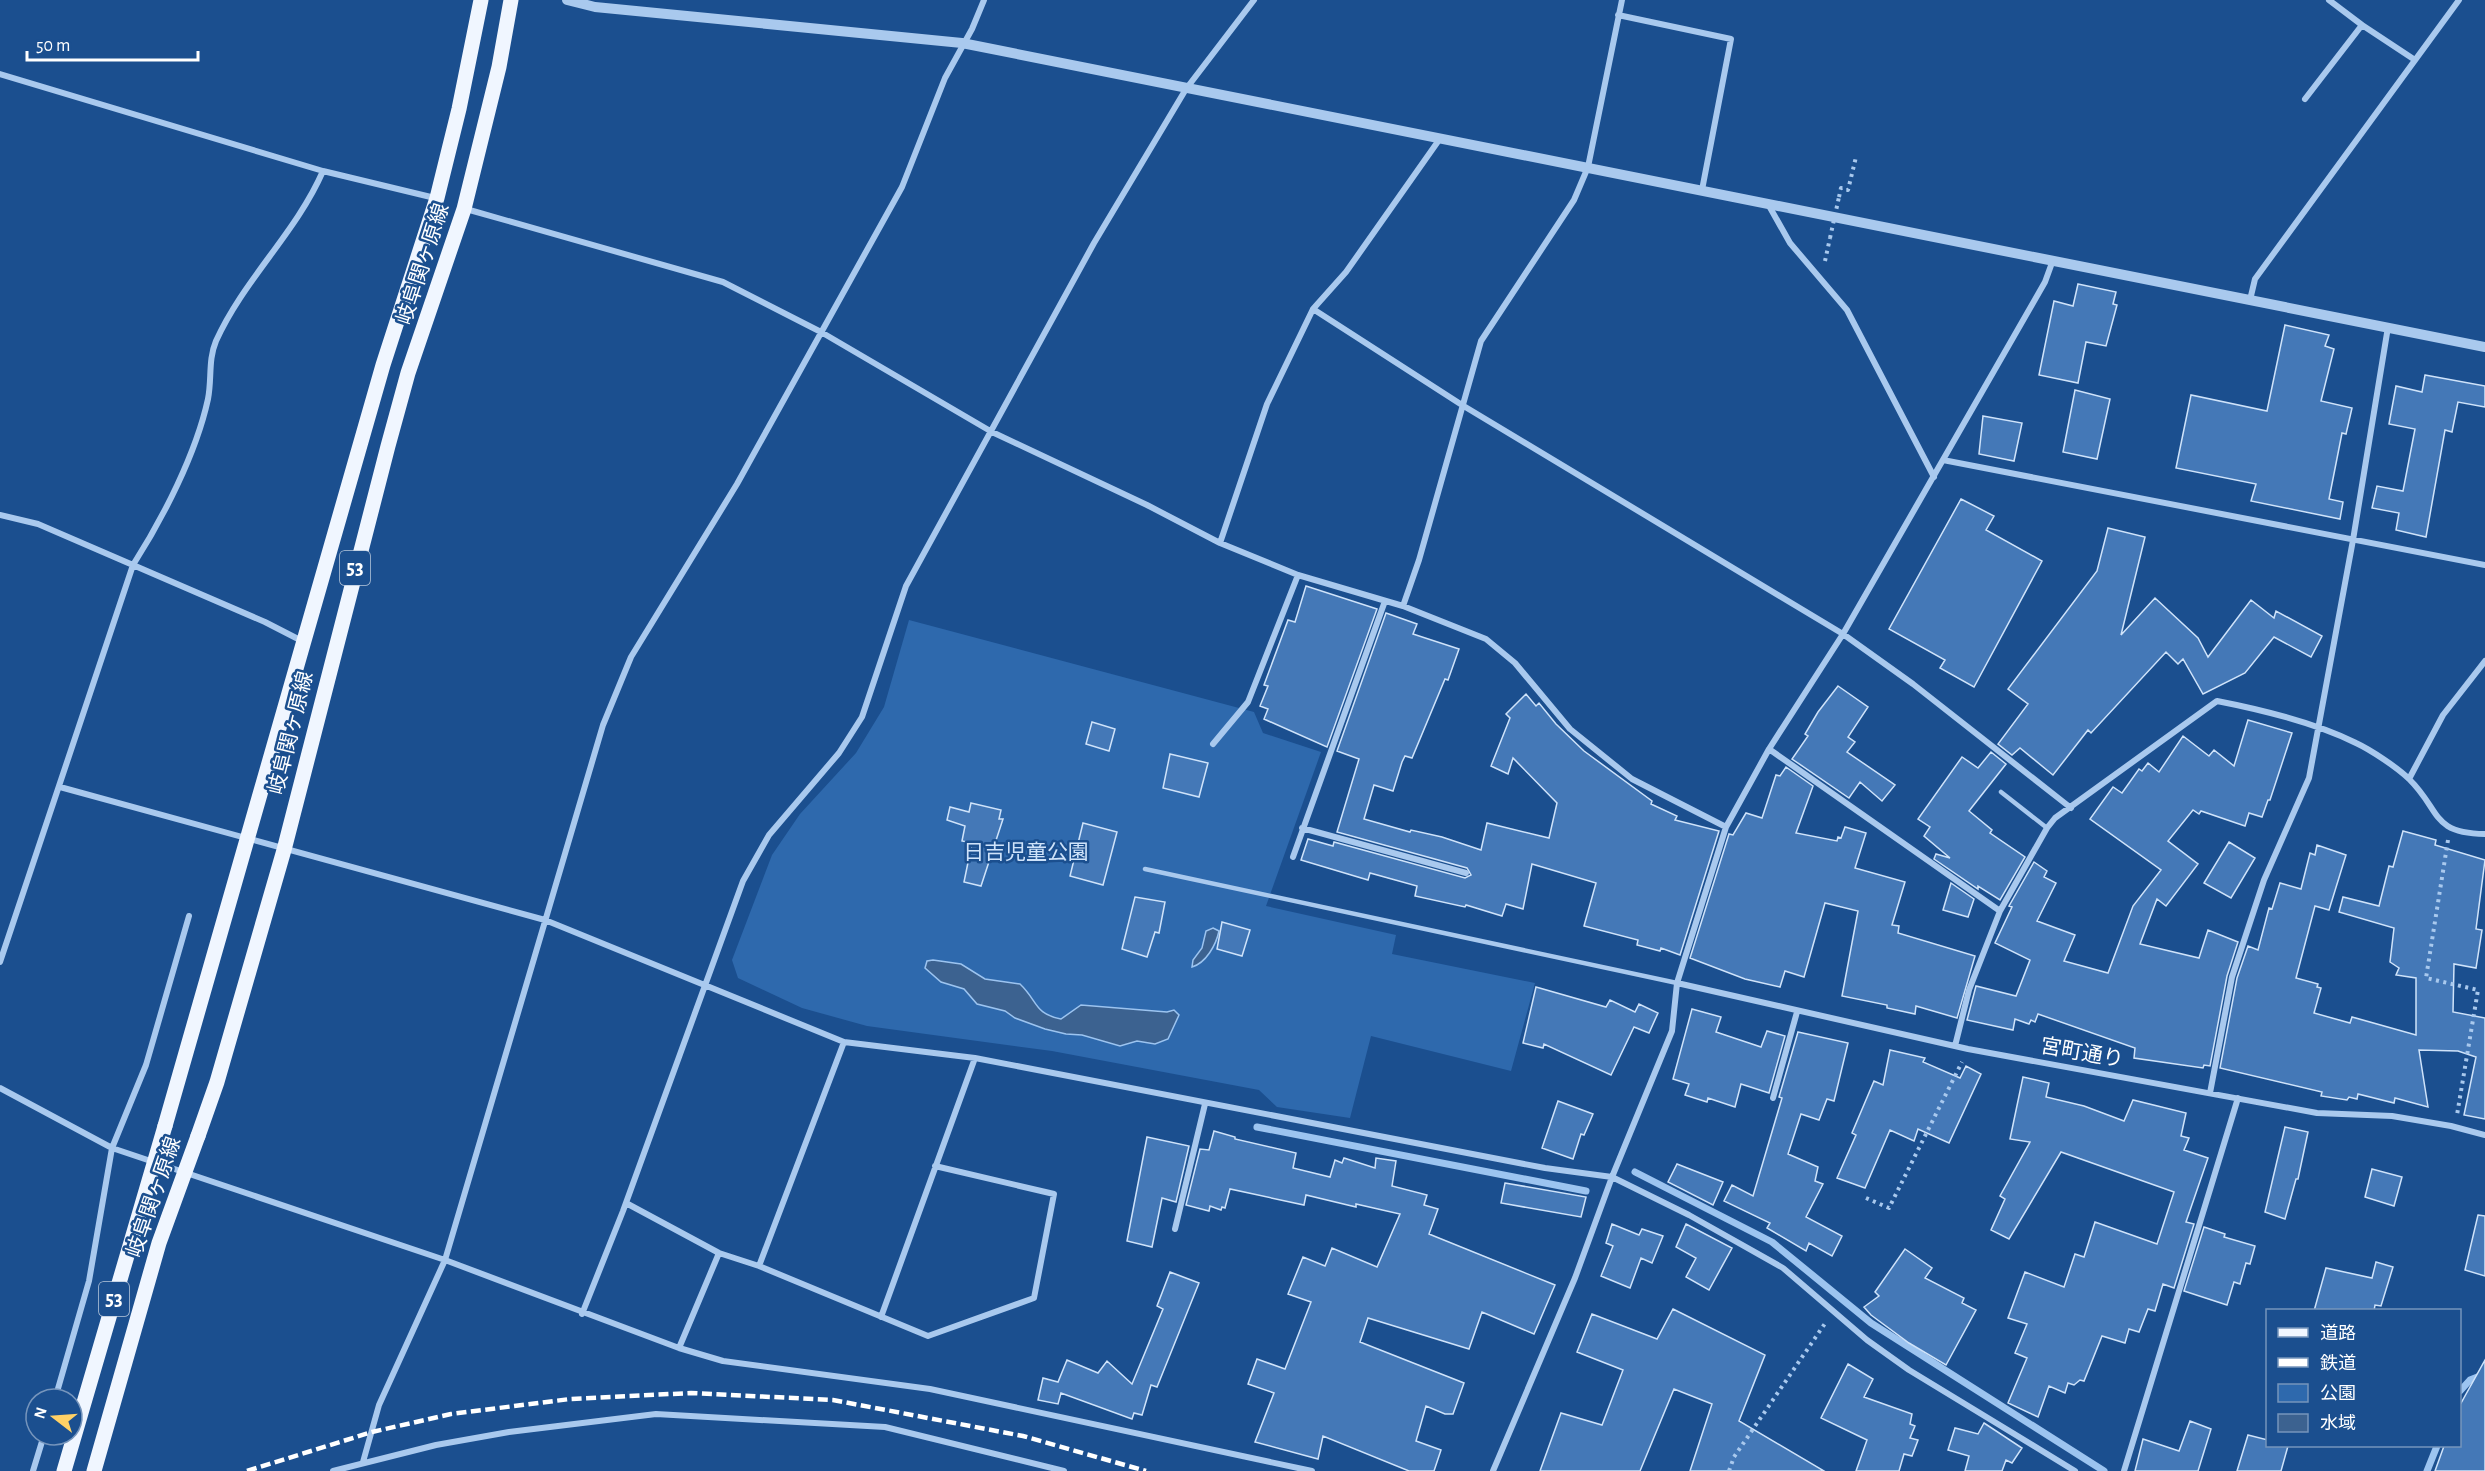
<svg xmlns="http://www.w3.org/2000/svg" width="2485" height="1471" viewBox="0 0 2485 1471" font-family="'Alegreya Sans','Noto Sans JP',sans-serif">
	<rect width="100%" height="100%" fill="#1b4f8f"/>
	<path fill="#2e69ad" d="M909 620 1254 712 1263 733 1321 752 1266 906 1396 935 1392 954 1535 983 1511 1071 1371 1036 1350 1118 1277 1107 1259 1090 1052 1051 867 1026 802 1008 738 978 732 960 772 855 800 814 856 753 884 707Z"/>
	<path fill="#3c6290" stroke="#9cc4f0" stroke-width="1.5" d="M1213 928 1219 931C1216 945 1206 963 1192 967L1193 960 1202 948 1206 931Z
		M933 960 961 964 985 979 1020 984C1038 1001 1034 1014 1061 1019L1081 1005 1167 1012 1174 1010 1179 1015 1168 1039 1155 1044 1137 1041 1120 1046 1082 1035 1066 1034 1045 1029 1015 1018 1005 1011 977 1004 964 989 941 982 925 968 927 961Z"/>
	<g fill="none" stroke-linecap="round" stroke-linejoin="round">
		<path stroke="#9cc4f0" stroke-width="7" d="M1257 1127 1586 1191
			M1635 1172 1772 1242 1871 1323 2104 1471
			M2460 1391 2470 1380 2485 1374
			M2427 1471 2437 1446"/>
	</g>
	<path fill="#4478b7" stroke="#cfe3fa" stroke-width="1.5" d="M2078 284 2116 292 2113 304 2117 305 2106 346 2086 342 2078 383 2039 375 2054 301 2073 306Z
		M2285 325 2329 335 2325 346 2334 349 2321 401 2352 408 2346 434 2342 433 2329 499 2343 502 2340 519 2251 501 2256 484 2176 468 2191 395 2267 411Z
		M2425 375 2485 386V407L2458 402 2452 432 2445 430 2426 537 2396 530 2399 513 2372 508 2377 486 2403 491 2415 429 2389 424 2396 386 2422 392Z
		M2075 390 2110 399 2097 459 2063 452Z
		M1983 416 2022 423 2014 461 1979 454Z
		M1961 499 1994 516 1986 530 2042 561 1974 687 1940 668 1945 660 1889 629Z
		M2108 528 2145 537 2121 635 2155 598 2198 638 2208 657 2251 600 2274 618 2276 611 2322 636 2311 657 2274 637 2245 673 2203 694 2183 659 2178 664 2166 652 2091 733 2088 730 2053 775 2020 748 2012 755 1998 744 2028 704 2008 689 2097 571Z
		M1306 586 1377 609 1327 747 1264 719 1268 709 1260 706 1268 686 1264 685 1288 620 1295 622Z
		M1386 613 1417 624 1413 634 1459 649 1448 680 1445 679 1412 758 1405 756 1402 762 1393 791 1374 785 1364 819 1410 832 1411 830 1442 837 1481 850 1487 823 1549 838 1557 803 1513 758 1508 774 1491 766 1510 718 1506 714 1526 694 1536 706 1539 703 1556 724 1584 751 1652 801 1651 804 1677 816 1675 820 1719 831 1680 955 1661 948 1660 951 1637 945 1638 940 1584 926 1596 883 1532 864 1523 909 1506 904 1502 916 1466 905 1465 907 1415 896 1417 886 1370 873 1368 880 1301 860 1308 839 1333 846 1334 842 1465 878 1471 875 1467 868 1337 832 1359 759 1337 751Z
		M1838 686 1868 707 1848 737 1855 742 1847 752 1895 785 1882 801 1860 782 1849 798 1792 759 1808 736 1805 734 1818 712Z
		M2248 720 2292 733 2270 800H2268L2262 817 2249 813 2245 826 2201 811 2199 814 2193 810 2168 841 2198 864 2166 906 2157 899 2140 944 2199 958 2208 930 2238 942 2227 976 2210 1066 2204 1065 2203 1068 2134 1058 2135 1048 2038 1014 2035 1022 2031 1020 2029 1024 2015 1019 2013 1030 1967 1020 1976 986 2016 996 2030 960 1995 943 2012 907 2009 906 2034 862 2047 871 2044 877 2056 883 2037 921 2075 935 2064 961 2108 973 2133 906 2161 870 2090 819 2113 787 2122 793 2139 769 2142 771 2148 763 2159 772 2183 736 2209 756 2214 750 2234 766Z
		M1092 722 1115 729 1109 751 1086 744Z
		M1991 752 2006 764 1969 811 1992 830 1990 833 2025 857 2000 900 1978 886V889L1934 859 1936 854 1950 858 1924 836 1930 827 1918 819 1962 757 1978 768Z
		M1170 754 1208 763 1199 797 1163 788Z
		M1786 767 1813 786 1796 833 1837 841 1838 837 1841 838 1845 827 1866 833 1855 868 1905 882 1892 925 1899 926 1898 933 1975 956 1957 1018 1916 1006 1915 1014 1887 1008V1005L1842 996 1858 911 1825 903 1804 977 1785 971 1780 987 1745 979 1690 958 1729 834 1733 835 1746 813 1762 818 1776 775 1780 776Z
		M971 803 1001 810 999 819H1003L981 886 964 882 972 843 962 841 965 826 947 820 950 807 969 812Z
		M1083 823 1117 832 1103 885 1070 876Z
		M2403 831 2436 840 2435 845 2485 860 2476 929 2482 930 2476 968 2454 964 2453 1012 2485 1018V1119L2464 1115 2476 1057 2458 1051 2419 1050 2428 1107 2395 1098 2394 1103 2358 1094 2357 1099 2349 1097 2347 1100 2321 1096 2322 1092 2220 1068 2237 978 2248 946 2258 950 2269 908 2272 909 2280 883 2301 889 2310 853 2315 855 2317 845 2346 855 2329 910 2315 906 2296 978 2318 984 2317 987 2321 988 2314 1013 2350 1023 2352 1017 2416 1035V978L2396 975 2399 968 2390 962 2394 928 2339 912 2343 897 2379 906 2389 866 2393 867Z
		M2229 842 2255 858 2231 898 2204 883Z
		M1951 883 1974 899 1968 917 1943 910Z
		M1135 897 1165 902 1159 933 1155 932 1147 957 1122 949Z
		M1222 922 1250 930 1242 956 1217 949Z
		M1536 987 1606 1007 1610 1000 1635 1012 1639 1004 1658 1013 1649 1033 1634 1027 1611 1075 1544 1044 1543 1048 1523 1043Z
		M1692 1009 1721 1017 1716 1032 1761 1047 1767 1031 1785 1036 1769 1093 1741 1084 1735 1107 1708 1098 1707 1102 1685 1095 1689 1084 1673 1079Z
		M1798 1032 1848 1043 1834 1101 1827 1099 1819 1120 1801 1114 1788 1154 1818 1167 1815 1181 1823 1184 1806 1217 1842 1236 1832 1256 1809 1243 1806 1251 1767 1228 1770 1223 1724 1201 1732 1185 1753 1196 1782 1098 1779 1097Z
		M1890 1050 1925 1058 1923 1062 1960 1078 1966 1066 1981 1074 1949 1143 1918 1129 1914 1141 1890 1130 1865 1188 1837 1178 1856 1135 1852 1133 1874 1081 1883 1085Z
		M2023 1077 2049 1083 2046 1097 2084 1106 2124 1121 2133 1100 2186 1113 2181 1136 2189 1138 2184 1150 2208 1158 2186 1222 2194 1224 2174 1288 2163 1284 2155 1311 2148 1309 2139 1332 2129 1329 2125 1343 2102 1336 2084 1381 2080 1380 2074 1385 2068 1383 2065 1393 2049 1386 2038 1417 2008 1403 2027 1358 2015 1353 2027 1324 2008 1318 2025 1272 2064 1287 2075 1254 2084 1257 2095 1222 2157 1244 2174 1192 2061 1152 2009 1239 1991 1230 2005 1199 2000 1196 2030 1142 2010 1139Z
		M1558 1101 1593 1114 1584 1135 1581 1134 1573 1159 1542 1148Z
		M2285 1127 2308 1132 2298 1179H2296L2285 1219 2265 1212Z
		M1214 1131 1235 1137V1139L1296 1153 1293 1168 1330 1177 1335 1160 1342 1163 1344 1158 1375 1168 1376 1158 1396 1161 1392 1186 1427 1195 1424 1205 1438 1209 1429 1234 1555 1285 1534 1334 1482 1312 1469 1349 1368 1318 1360 1342 1464 1383 1453 1414H1445L1426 1406 1416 1441 1441 1450 1434 1471H1409L1323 1436 1318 1459 1255 1442 1274 1393 1248 1384 1257 1359 1285 1369 1311 1302 1288 1294 1303 1257 1325 1266 1332 1248 1377 1267 1400 1214 1356 1204V1207L1306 1195 1304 1205 1230 1189 1225 1208 1222 1207 1221 1210 1210 1206 1209 1211 1186 1205 1200 1149 1209 1150Z
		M1147 1137 1189 1146 1176 1202 1162 1198 1152 1247 1127 1241Z
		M1677 1164 1723 1182 1713 1205 1668 1182Z
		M2372 1169 2402 1177 2394 1206 2365 1197Z
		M1505 1183 1586 1197 1581 1217 1501 1203Z
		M2478 1215 2485 1216V1276L2465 1270Z
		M1612 1224 1639 1235 1642 1229 1663 1236 1652 1263 1641 1258 1630 1288 1601 1276 1613 1246 1606 1243Z
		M1686 1224 1732 1248 1709 1290 1686 1277 1696 1258 1676 1247Z
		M2204 1227 2225 1234 2224 1237 2255 1246 2250 1264 2246 1263 2240 1284 2234 1282 2227 1305 2184 1291Z
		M1905 1249 1932 1268 1925 1278 1964 1298 1962 1303 1976 1310 1946 1365 1909 1343 1871 1315 1864 1307 1879 1296 1875 1292Z
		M2376 1262 2393 1267 2381 1306 2375 1305 2374 1311H2314L2326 1268 2372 1278Z
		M1170 1272 1199 1283 1157 1387 1151 1385 1142 1415 1134 1413 1132 1419 1061 1393 1058 1404 1038 1400 1043 1378 1058 1382 1067 1360 1098 1373 1107 1361 1132 1384 1163 1309 1157 1306Z
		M1673 1309 1765 1355 1739 1421 1824 1471H1690L1712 1404 1674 1389 1640 1471H1540L1561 1413 1602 1425 1623 1370 1577 1352 1592 1314 1657 1339Z
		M2485 1360V1471H2435L2444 1446H2460V1405Z
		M1848 1364 1873 1379 1864 1397 1912 1414 1910 1424 1915 1426 1910 1438 1918 1440 1912 1456 1904 1454 1899 1471H1856L1867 1440 1821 1418Z
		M2190 1421 2211 1429 2198 1471H2135L2143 1439 2179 1451Z
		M1984 1423 2022 1448 2012 1463 2006 1460 2002 1471H1965L1969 1456 1948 1450 1955 1428 1978 1434Z
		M2248 1435 2268 1440V1446H2288L2281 1471H2237Z"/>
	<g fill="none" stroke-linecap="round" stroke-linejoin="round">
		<path stroke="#a9c9ee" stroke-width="4" stroke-dasharray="3 4.5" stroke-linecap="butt" d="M1839 197 1841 188 1848 190 1856 157
			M1825 261 1830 238
			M2448 840 2426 978 2478 990 2457 1115
			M1866 1198 1889 1208 1962 1062
			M1729 1471 1734 1457 1826 1322"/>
		<path stroke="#a9c9ee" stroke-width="4.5" d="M2001 792 2047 828
			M1145 869 1677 983"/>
		<path stroke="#a9c9ee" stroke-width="6" d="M1618 15 1731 39 1702 190
			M2362 25 2415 60
			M0 74 323 171 435 198
			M2305 99 2362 25 2329 0
			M1768 204 1790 243 1847 310 1934 477
			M466 209 723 282 821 332 992 432 1147 505 1220 543 1298 575 1403 606 1486 639 1515 663 1570 729 1632 779 1726 827
			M2250 300 2255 279 2459 0
			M1313 309 1462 405 1843 634 1913 684 2071 808
			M1943 460 2485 565
			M0 515 38 524 265 622 302 641
			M1220 543 1267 404 1313 309 1346 272 1439 140
			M1403 606 1419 560 1481 341 1574 200 1588 167 1622 0
			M1213 744 1248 702 1298 575
			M1769 749 2000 911
			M2409 779 2443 715 2485 661
			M60 787 545 920 844 1042 975 1058 1545 1168 1612 1177 1689 1215 1783 1268 1867 1340 1909 1370 2075 1471
			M1302 828 1466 873
			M1293 857 1385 601
			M0 962 133 565C163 518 196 454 208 399 212 379 208 360 216 341 244 279 296 233 323 171
			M1677 983 1968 1049 2317 1113 2392 1116 2451 1126 2485 1135
			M1955 1046 1969 990 2000 911 2047 828 2055 818 2217 701C2263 710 2314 722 2356 743 2371 750 2398 768 2409 779 2441 810 2430 833 2485 834
			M0 1088 112 1148 445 1260 679 1348 723 1361 930 1389 1312 1471
			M2210 1093 2232 977 2264 880 2309 778 2353 540 2388 327
			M1773 1098 1797 1012
			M626 1203 719 1253 759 1266 928 1336 1034 1298 1054 1194 935 1166
			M1175 1229 1205 1104
			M759 1266 844 1042
			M582 1314 623 1211 743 881 769 835 839 753 862 717 906 586 1094 243 1186 89 1254 0
			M881 1317 975 1058
			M679 1348 719 1253
			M55 1399 89 1281 112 1148 146 1065 189 916
			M363 1462 379 1405 445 1260 603 725 631 657 737 484 902 187 945 78 972 29 984 0
			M33 1471 44 1435
			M333 1471 436 1445 509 1432 656 1414 885 1427 1064 1471
			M1493 1471 1575 1278 1612 1177 1672 1031 1677 983 1726 827 1769 749 1843 634 2045 282 2053 260
			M2124 1471 2238 1098"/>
		<path stroke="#a9c9ee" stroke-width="10" d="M567 0 595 7 962 43 2485 347"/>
		<path stroke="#f0f6ff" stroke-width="15" d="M165 1126 383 365 437 198 459 109 481 0
			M198 1136 217 1082 284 850 388 446 408 373 464 209 499 67 511 0"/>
		<path stroke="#fff" stroke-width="4.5" stroke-dasharray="10 4.5" stroke-linecap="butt" d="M247 1471 372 1432 451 1414 570 1399 691 1393 833 1400 1023 1436 1146 1471"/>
		<path stroke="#a9c9ee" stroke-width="4" stroke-dasharray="3 4.5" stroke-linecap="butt" d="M1830 238 1839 197"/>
		<path stroke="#f0f6ff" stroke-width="15" d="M64 1471 165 1126
			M94 1471 159 1243 198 1136"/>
	</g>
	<g text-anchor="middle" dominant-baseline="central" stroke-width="5" stroke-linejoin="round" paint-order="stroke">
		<g fill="#1b4f8f" stroke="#bbcadd" stroke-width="1.5">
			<rect x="340" y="551" width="30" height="34" rx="4.5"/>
			<rect x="99" y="1282" width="30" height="34" rx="4.5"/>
		</g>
		<g font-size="20" font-weight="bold" fill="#fff">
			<text x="355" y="568">53</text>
			<text x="114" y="1299">53</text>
		</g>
		<g font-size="21" fill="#fff" stroke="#1b4f8f">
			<text transform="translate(423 264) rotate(-72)">岐阜関ヶ原線</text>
			<text transform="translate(291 733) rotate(-76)">岐阜関ヶ原線</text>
			<text transform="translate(2082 1053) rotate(10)">宮町通り</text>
			<text transform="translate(154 1197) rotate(-71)">岐阜関ヶ原線</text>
		</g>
		<g font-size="21" fill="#cfe3fa" stroke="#1b4f8f">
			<text x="1026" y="852">日吉児童公園</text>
		</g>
	</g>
	<rect x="2266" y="1309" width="195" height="138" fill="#1b4f8f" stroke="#7695bc" stroke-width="1.5"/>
	<rect x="2278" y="1328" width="30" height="9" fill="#f0f6ff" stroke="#7695bc" stroke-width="1.5"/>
	<text x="2320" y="1339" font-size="18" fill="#ffffff">道路</text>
	<rect x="2278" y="1358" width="30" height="9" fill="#ffffff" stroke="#7695bc" stroke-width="1.5"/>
	<text x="2320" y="1369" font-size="18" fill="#ffffff">鉄道</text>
	<rect x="2278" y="1384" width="30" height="18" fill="#2e69ad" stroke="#7695bc" stroke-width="1.5"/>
	<text x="2320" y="1399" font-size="18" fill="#ffffff">公園</text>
	<rect x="2278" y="1414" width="30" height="18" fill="#3c6290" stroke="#7695bc" stroke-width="1.5"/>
	<text x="2320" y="1429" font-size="18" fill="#ffffff">水域</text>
	<g transform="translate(54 1417) rotate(287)"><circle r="28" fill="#1b4f8f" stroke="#7695bc" stroke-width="1.5"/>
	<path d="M0-4.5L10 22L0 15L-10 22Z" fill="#ffd166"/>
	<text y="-9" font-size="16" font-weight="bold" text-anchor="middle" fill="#ffffff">N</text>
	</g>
	<path d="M27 51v9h171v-9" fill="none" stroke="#ffffff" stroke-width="3"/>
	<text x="36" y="51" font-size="18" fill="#ffffff" stroke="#1b4f8f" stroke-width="4.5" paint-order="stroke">50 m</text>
</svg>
